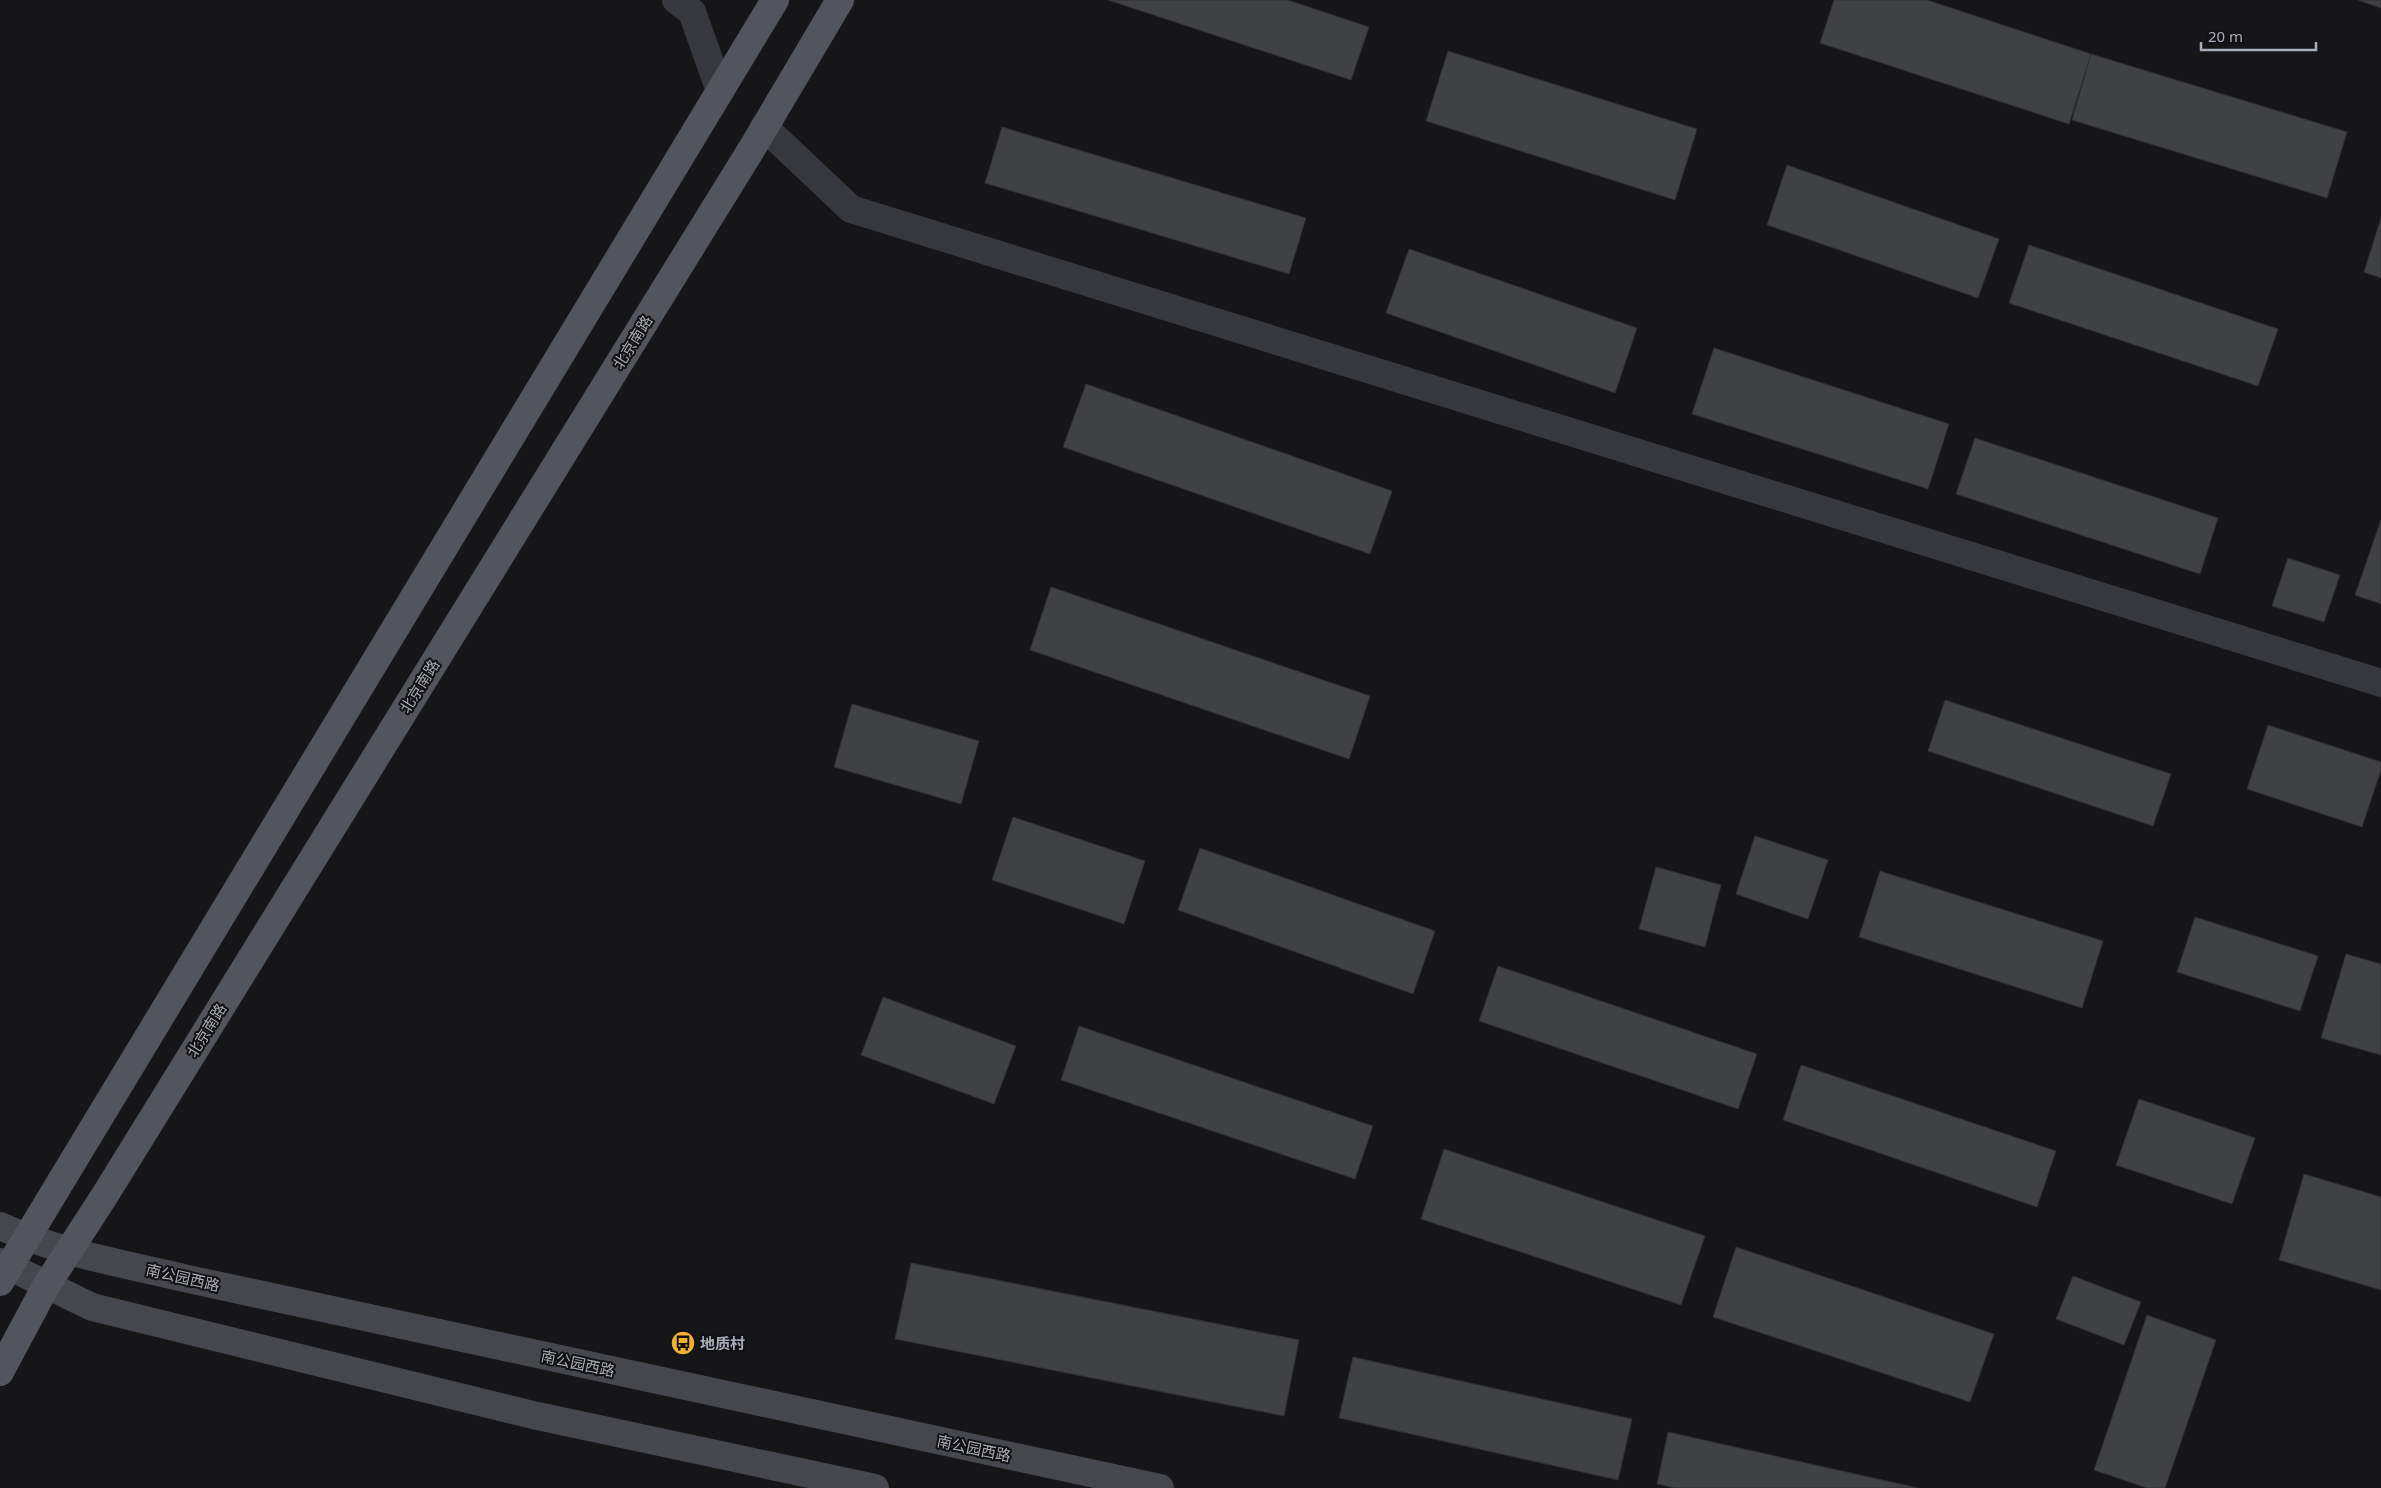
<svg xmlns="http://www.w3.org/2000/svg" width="2381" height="1488" viewBox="0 0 2381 1488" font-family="'Noto Sans','Noto Sans SC',sans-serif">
	<rect width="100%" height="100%" fill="#161618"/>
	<path fill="#404145" stroke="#303034" d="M1108 0H1288L1369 27 1351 80Z
		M1834 0H1927L2091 54 2069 124 1820 43Z
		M2358 0H2381V8Z
		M1448 51 1697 129 1675 200 1426 121Z
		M2091 54 2347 132 2327 198 2072 120Z
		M1002 127 1306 218 1289 274 985 183Z
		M1787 165 1999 239 1978 298 1767 225Z
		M2381 218V278L2364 272Z
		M2029 245 2278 329 2258 386 2009 303Z
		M1409 249 1637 328 1615 393 1386 313Z
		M1714 348 1949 424 1928 489 1692 414Z
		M1086 384 1392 491 1370 554 1063 447Z
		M1975 438 2218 518 2200 574 1956 494Z
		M2381 520V604L2355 595Z
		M2288 558 2340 575 2324 622 2272 606Z
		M1051 587 1370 696 1349 759 1030 650Z
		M1945 700 2171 774 2153 826 1928 751Z
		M852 704 979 741 961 804 834 767Z
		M2268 725 2381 762V770L2362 827 2247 789Z
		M1013 817 1145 861 1124 924 992 880Z
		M1755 836 1828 860 1808 919 1736 894Z
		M1200 848 1435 931 1413 994 1178 910Z
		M1656 867 1721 885 1705 947 1639 929Z
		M1880 871 2103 941 2082 1008 1859 937Z
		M2195 917 2318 956 2300 1011 2177 972Z
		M2346 954 2381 964V1055L2321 1038Z
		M1498 966 1757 1054 1738 1109 1479 1021Z
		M883 997 1016 1046 994 1104 861 1055Z
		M1079 1026 1373 1126 1355 1179 1061 1080Z
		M1801 1065 2056 1151 2037 1207 1783 1120Z
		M2139 1099 2255 1138 2232 1204 2116 1165Z
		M1444 1149 1705 1236 1681 1305 1421 1219Z
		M2304 1174 2381 1197V1290L2279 1260Z
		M1736 1247 1994 1334 1970 1402 1713 1317Z
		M911 1263 1299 1340 1284 1416 895 1339Z
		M2073 1276 2141 1302 2124 1345 2056 1319Z
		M2147 1315 2216 1340 2165 1488H2147L2094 1470Z
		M1353 1357 1632 1419 1618 1480 1339 1418Z
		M1668 1432 1918 1488H1675L1657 1484Z"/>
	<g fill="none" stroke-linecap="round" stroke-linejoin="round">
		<path stroke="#37383d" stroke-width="28" d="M676 0 692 12 720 91
			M764 127 851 209 2381 683"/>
		<path stroke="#45474d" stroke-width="28" d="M0 1226C59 1253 125 1264 188 1279L1160 1488
			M0 1262 92 1307 533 1415 875 1488"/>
		<path stroke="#53555c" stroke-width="28" d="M0 1282 775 0
			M0 1372 46 1286 105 1195 754 145 840 0"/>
	</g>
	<defs>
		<g id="bus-disc" transform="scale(1.25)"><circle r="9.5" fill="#f2b134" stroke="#111113"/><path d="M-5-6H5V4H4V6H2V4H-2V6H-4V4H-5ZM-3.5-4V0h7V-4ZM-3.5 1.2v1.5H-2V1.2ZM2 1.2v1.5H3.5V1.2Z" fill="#111"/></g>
	</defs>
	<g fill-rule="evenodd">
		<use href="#bus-disc" x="683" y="1343"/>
	</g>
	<g text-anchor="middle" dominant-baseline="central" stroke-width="4" stroke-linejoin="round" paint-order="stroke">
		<g font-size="15" fill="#a8adb8" stroke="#111113">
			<text transform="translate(632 342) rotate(-58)">北京南路</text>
			<text transform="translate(419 686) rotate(-58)">北京南路</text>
			<text transform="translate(206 1030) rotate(-58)">北京南路</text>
			<text transform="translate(183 1277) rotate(13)">南公园西路</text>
			<text transform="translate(578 1363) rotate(12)">南公园西路</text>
			<text transform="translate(974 1448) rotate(12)">南公园西路</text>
		</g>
		<g font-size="15" font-weight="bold" fill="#a8adb8" stroke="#111113" text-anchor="start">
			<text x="700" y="1343">地质村</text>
		</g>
	</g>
	<path d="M2201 42v8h115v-8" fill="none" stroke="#a8adb8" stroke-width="2.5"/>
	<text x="2208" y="42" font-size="15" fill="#a8adb8" stroke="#111113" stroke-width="4" paint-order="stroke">20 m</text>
</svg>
